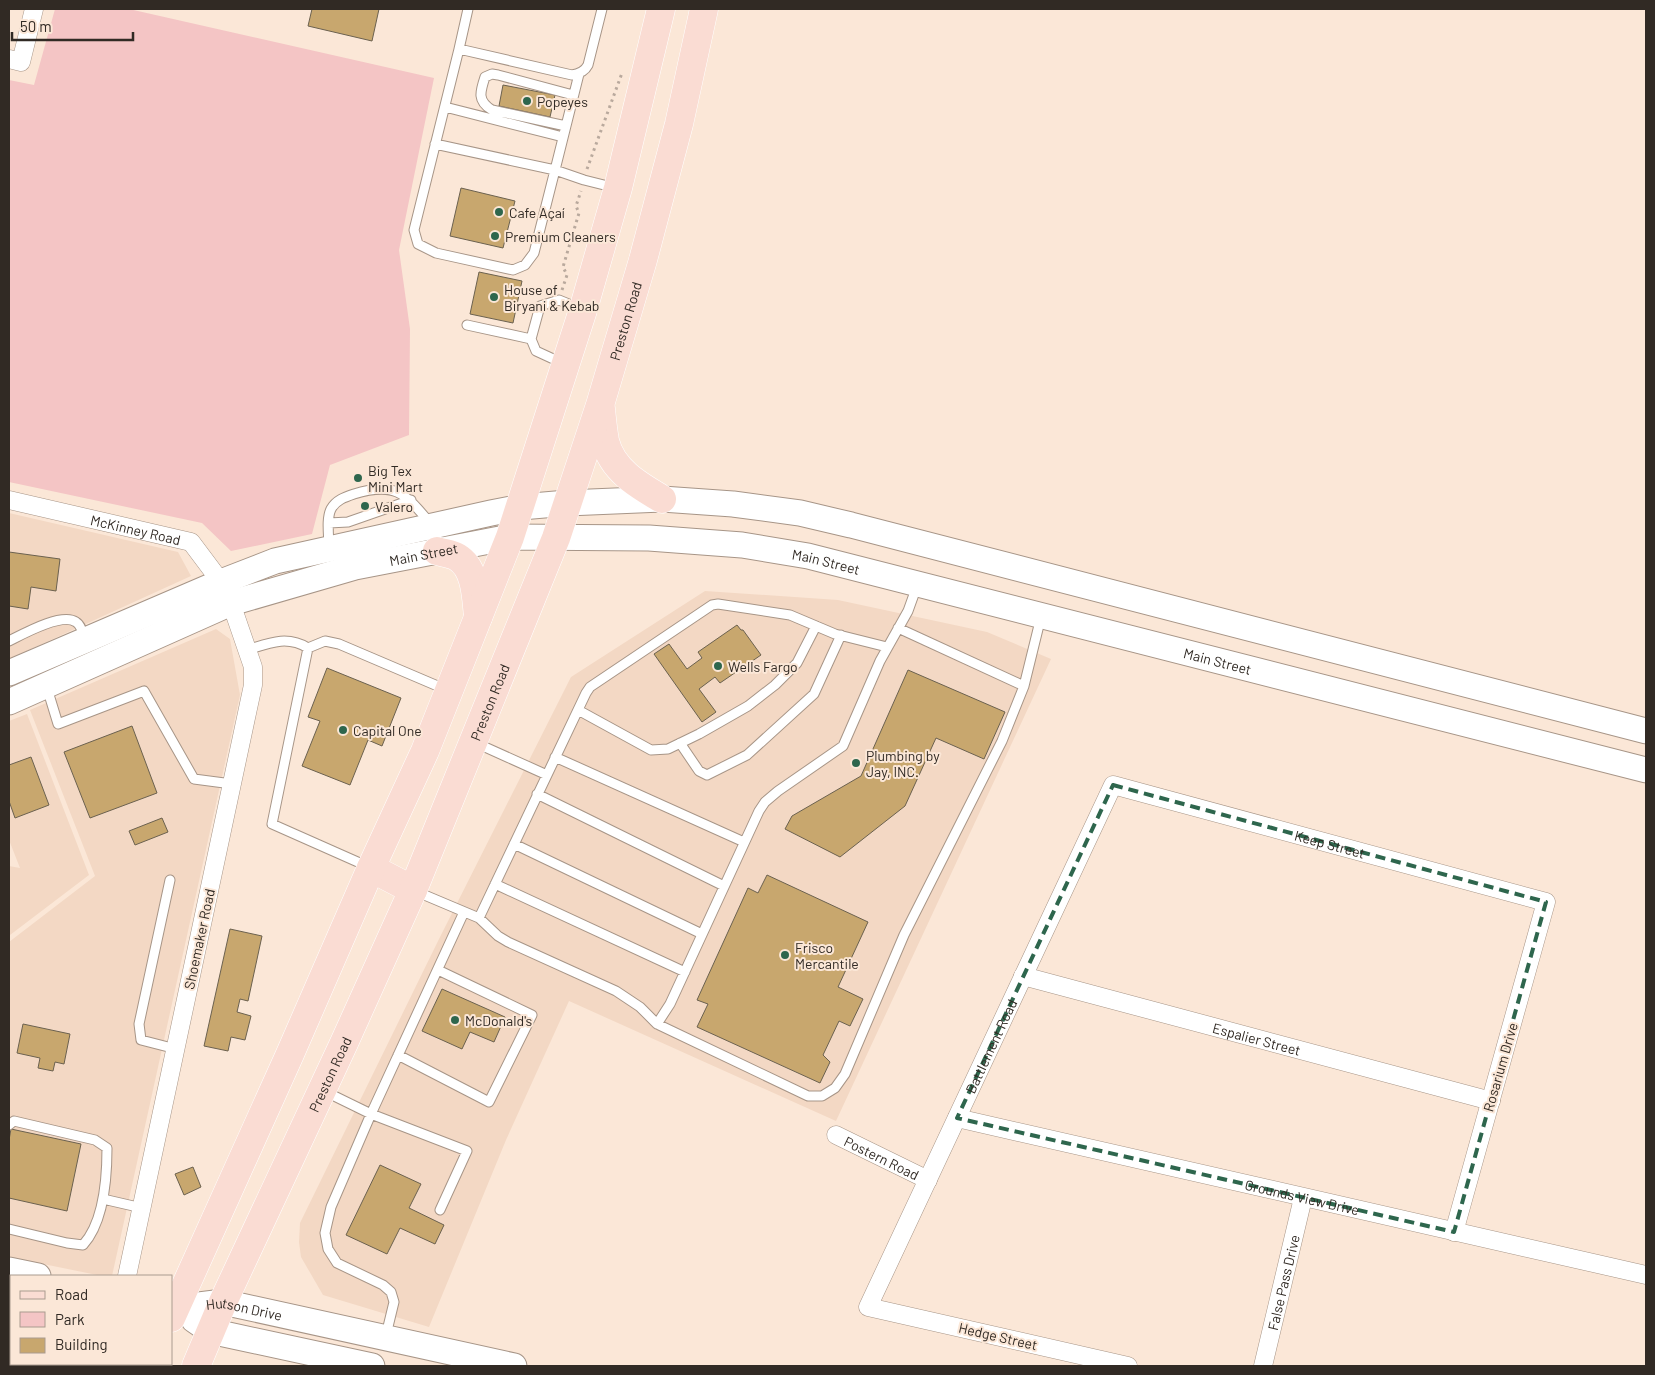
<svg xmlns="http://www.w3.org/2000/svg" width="1655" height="1375" viewBox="0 0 1655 1375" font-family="Barlow,sans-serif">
	<rect width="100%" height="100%" fill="#fbe7d7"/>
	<path fill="#f3d8c4" d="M9 513 178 552 191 576 9 659Z
		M705 591 838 600 987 632 1051 659 836 1121 569 1001 506 1140 429 1327 323 1295 301 1257 299 1242 300 1223 439 939 571 677Z
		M216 629 230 639 240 695 112 1276H102L9 1257V942L95 876 30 710Z
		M27 714 89 875 10 935H9V866L20 868 9 840V721Z
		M9 1311H11V1364H131L130 1366H9Z"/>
	<path fill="#f4c5c5" d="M55 9H129L434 78 399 250 410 329 409 435 330 465 312 534 231 551 202 523 9 482V80L34 85Z"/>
	<path fill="#c8a76e" stroke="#6b614f" d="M312 9H379L372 41 308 26Z
		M503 85 555 95 550 117 499 106Z
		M461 188 515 201 503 248 450 236Z
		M479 272 522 281 513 323 470 314Z
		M9 552 60 559 56 591 31 587 28 609 9 606Z
		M737 625 741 630H743L761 655 720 683 715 677 699 689 716 712 702 722 654 654 669 644 687 669 702 658 698 652Z
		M327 668 401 698 382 746 368 740 350 785 302 766 320 721 308 717Z
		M908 670 1005 712 984 759 936 738 905 806 840 857 785 829 792 816 861 776Z
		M132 726 157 793 90 818 64 752Z
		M31 757 49 805 15 818 9 801V765Z
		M162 818 168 832 135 845 129 831Z
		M767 875 868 922 838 987 863 999 850 1026 839 1021 823 1055 830 1062 820 1083 697 1027 708 1004 697 1000 748 888 758 893Z
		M230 929 262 936 248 1001 240 999 237 1012 251 1016 245 1040 231 1037 228 1051 204 1046Z
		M442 989 505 1017 494 1042 470 1032 462 1049 422 1031Z
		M23 1024 70 1034 64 1064 55 1062 53 1071 38 1068 40 1058 17 1053Z
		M11 1129 81 1144 67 1211 9 1198V1140Z
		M380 1165 421 1184 409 1208 444 1225 435 1244 400 1228 387 1254 346 1235Z
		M193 1167 201 1187 184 1195 175 1174Z"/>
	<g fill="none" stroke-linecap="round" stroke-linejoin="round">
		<g stroke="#a79587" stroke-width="11">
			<path id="lane" d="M468 9 459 49 572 75C578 74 585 71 588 65L602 9
				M579 74 555 170 584 180 616 188
				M445 107 563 137
				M566 126 492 110C477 101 480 92 485 77L492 74 498 75 573 95
				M435 144 555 170 534 253 525 265 513 270 436 253 418 244 414 230 459 49
				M467 325 531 339
				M562 363 536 351 531 339 540 306 559 300 581 309
				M329 523 348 522 411 500
				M329 548C329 536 326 519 331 509 336 500 345 497 354 494 395 482 404 492 430 523
				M898 628 1024 686
				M9 641C23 634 62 612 76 622 81 625 83 633 85 639
				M308 648 325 641 339 644 447 690
				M247 650C269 643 287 635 308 648L272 824 369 867
				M47 688 58 724 144 691 194 779 232 784
				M578 710 651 750 668 749 699 734 748 706 775 685 797 663 816 626
				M476 743 547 775
				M680 743 699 771 707 775 747 755 814 694 841 635
				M555 757 744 842
				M537 794 724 886
				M514 844 702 934
				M170 880 139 1024 141 1040 176 1049
				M495 884 685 972
				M415 891 479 918 498 936 508 942 616 991 640 1007 657 1024 670 1004 759 811 765 802 778 791 843 746 880 661 908 611 917 586
				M479 918 586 693 590 687 712 605 718 604 790 615 835 634 887 647
				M657 1024 808 1096H822L835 1088 845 1074 904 935 1002 741 1024 686 1041 617
				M398 1055 489 1102 532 1015 438 970
				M324 1091 371 1114 467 1151 440 1210
				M9 1125 14 1121 95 1140 107 1148C107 1179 104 1222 83 1245L67 1243 9 1229
				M103 1199 142 1208
				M386 1335 394 1302 391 1292 383 1285 337 1263 328 1249 325 1233 331 1207 371 1114 464 912"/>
		</g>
		<g stroke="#a79587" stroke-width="19">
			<g id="street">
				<path d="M9 59 21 62 34 9"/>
				<path id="s1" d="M9 500 191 542 221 582 231 603 253 667V685L127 1276"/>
				<path id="s2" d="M1023 976 1491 1101"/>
				<path id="s3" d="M957 1118 1646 1275"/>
				<path id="s4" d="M836 1135 928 1180"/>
				<path id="s5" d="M1128 1366 868 1307 1113 785 1546 902 1454 1232"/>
				<path id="s6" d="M1263 1366 1303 1198"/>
			</g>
		</g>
		<g stroke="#a79587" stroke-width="27">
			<g id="secondary">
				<path d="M9 673 221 582 275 561 491 513 521 507 567 503 662 499 733 504 800 513 851 525 1646 731"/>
				<path id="s7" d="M9 702 231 603 355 567 510 537 649 538 742 545 808 556 1646 770"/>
				<path d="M9 1270 38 1276"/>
				<path id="s8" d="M175 1308 223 1302 514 1366"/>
				<path d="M194 1320 210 1331 372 1366"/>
			</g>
		</g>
		<g stroke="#fff" stroke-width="29">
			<g id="primary">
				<path d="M601 409C602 419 603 430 605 441 612 470 638 485 662 499"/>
				<path d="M437 551C443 553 452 554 457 557 476 568 476 598 478 617"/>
				<path d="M371 868 413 890"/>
				<path d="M171 1318 290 1054 371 868 425 751 510 537 583 310 618 188 661 9"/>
				<path d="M152 1366 153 1364"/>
				<path id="s9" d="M196 1366 223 1302 344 1043 413 890 556 538 600 405 643 260 679 124 704 9"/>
			</g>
		</g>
		<path stroke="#b9a99d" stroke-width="3" stroke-dasharray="2.5 4" stroke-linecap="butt" d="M587 169 622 73
			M562 290 567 275 563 267 579 213 576 206 581 191"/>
		<use href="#lane" stroke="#fff" stroke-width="9"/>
		<use href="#street" stroke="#fff" stroke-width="18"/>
		<use href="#secondary" stroke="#fff" stroke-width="25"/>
		<use href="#primary" stroke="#fadcd3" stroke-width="28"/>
	</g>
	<path fill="none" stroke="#2e664d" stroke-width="4" stroke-dasharray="10 6" stroke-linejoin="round" d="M1113 785 1546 902 1454 1232 957 1118Z"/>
	<g fill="#2e664d" stroke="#fbe7d7" stroke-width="2">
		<circle cx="527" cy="101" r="5"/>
		<circle cx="499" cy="212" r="5"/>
		<circle cx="495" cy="236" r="5"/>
		<circle cx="494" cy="297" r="5"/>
		<circle cx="358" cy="478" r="5"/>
		<circle cx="365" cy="506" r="5"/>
		<circle cx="718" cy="666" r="5"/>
		<circle cx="343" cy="730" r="5"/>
		<circle cx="856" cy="763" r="5"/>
		<circle cx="785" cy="955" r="5"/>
		<circle cx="455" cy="1020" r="5"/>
	</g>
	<g text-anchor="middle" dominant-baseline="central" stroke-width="4" stroke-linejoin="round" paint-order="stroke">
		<g font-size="14" fill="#312a24" stroke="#fbe7d7" text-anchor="start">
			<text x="537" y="101">Popeyes</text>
			<text x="509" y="212">Cafe Açaí</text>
			<text x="505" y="236">Premium Cleaners</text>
			<text x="504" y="289">House of<tspan x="504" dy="16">Biryani &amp; Kebab</tspan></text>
			<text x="368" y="470">Big Tex<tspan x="368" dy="16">Mini Mart</tspan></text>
			<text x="375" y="506">Valero</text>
			<text x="728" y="666">Wells Fargo</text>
			<text x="353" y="730">Capital One</text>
			<text x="866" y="755">Plumbing by<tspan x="866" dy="16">Jay, INC.</tspan></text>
			<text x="795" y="947">Frisco<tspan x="795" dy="16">Mercantile</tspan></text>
			<text x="465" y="1020">McDonald's</text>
		</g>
		<g font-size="14" fill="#312a24" stroke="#fbe7d7">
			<text stroke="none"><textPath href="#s9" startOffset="1131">Preston Road</textPath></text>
			<text stroke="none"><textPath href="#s1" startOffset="130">McKinney Road</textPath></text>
			<text stroke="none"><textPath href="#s7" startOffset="442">Main Street</textPath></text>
			<text stroke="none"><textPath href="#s7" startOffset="848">Main Street</textPath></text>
			<text stroke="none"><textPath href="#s7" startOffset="1252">Main Street</textPath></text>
			<text stroke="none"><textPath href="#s9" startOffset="726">Preston Road</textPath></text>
			<text stroke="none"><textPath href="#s5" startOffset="1068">Keep Street</textPath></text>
			<text transform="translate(199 939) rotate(-78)">Shoemaker Road</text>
			<text stroke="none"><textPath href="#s2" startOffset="242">Espalier Street</textPath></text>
			<text stroke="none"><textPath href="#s5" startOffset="555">Battlement Road</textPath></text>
			<text transform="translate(1500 1067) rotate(-74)">Rosarium Drive</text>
			<text stroke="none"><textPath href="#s9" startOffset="321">Preston Road</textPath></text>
			<text stroke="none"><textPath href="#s4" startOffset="51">Postern Road</textPath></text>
			<text stroke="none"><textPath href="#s3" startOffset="354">Grounds View Drive</textPath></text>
			<text stroke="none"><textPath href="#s6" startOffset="86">False Pass Drive</textPath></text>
			<text stroke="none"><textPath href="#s8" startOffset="70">Hutson Drive</textPath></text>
			<text transform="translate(998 1336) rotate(13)">Hedge Street</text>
		</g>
	</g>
	<rect width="1655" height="1375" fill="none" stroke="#312a24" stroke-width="20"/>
	<rect x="10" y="1275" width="162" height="90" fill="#fbe7d7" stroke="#aa9b8f"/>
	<rect x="20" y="1291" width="25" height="8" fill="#fadcd3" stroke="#aa9b8f"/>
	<text x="55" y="1300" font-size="15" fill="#312a24">Road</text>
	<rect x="20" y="1312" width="25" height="15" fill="#f4c5c5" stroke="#aa9b8f"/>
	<text x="55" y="1325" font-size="15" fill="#312a24">Park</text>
	<rect x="20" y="1338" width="25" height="15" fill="#c8a76e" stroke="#aa9b8f"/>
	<text x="55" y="1350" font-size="15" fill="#312a24">Building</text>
	<path d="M12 32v8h121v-8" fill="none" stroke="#312a24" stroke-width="2.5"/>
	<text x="20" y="32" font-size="15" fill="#312a24" stroke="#fbe7d7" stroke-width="4" paint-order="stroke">50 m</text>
</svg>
